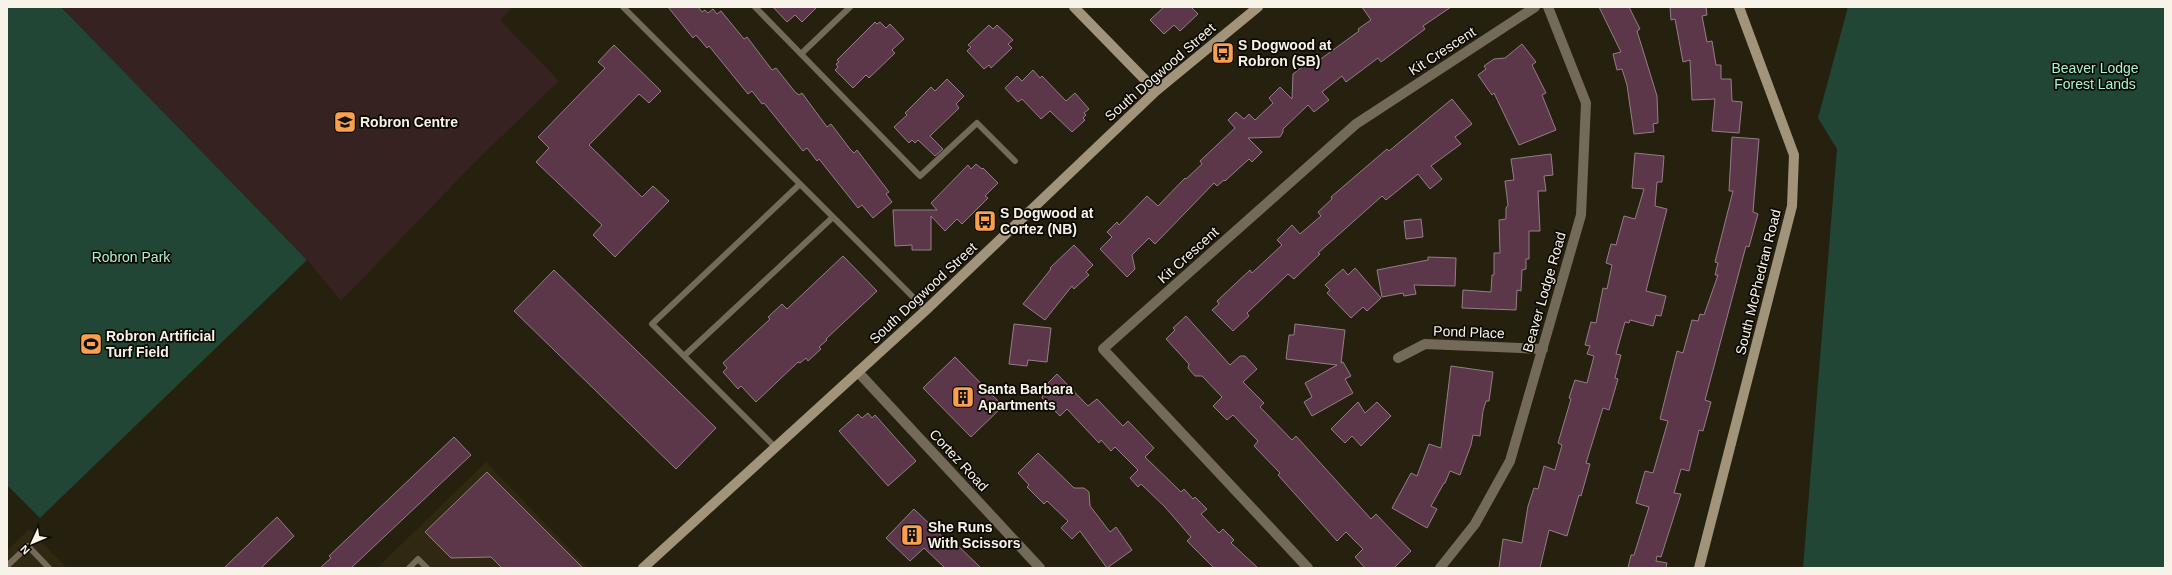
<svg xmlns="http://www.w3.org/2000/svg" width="2172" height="575" viewBox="0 0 2172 575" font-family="Arial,sans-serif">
	<rect width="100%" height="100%" fill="#26200f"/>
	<path fill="#302810" d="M486 462 588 568H377Z
		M29 529 67 568H7V551Z"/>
	<path fill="#362220" d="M61 7H513L500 20 559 81 475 162 341 301 307 260Z"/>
	<path fill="#214636" d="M7 7H61L307 260 40 518 7 485Z
		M1848 7H2165V568H1803L1837 149 1818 118Z"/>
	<path fill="#5b3749" stroke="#937e87" d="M668 7H698L702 12 705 10 708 13 713 9 717 14 721 11 744 39 747 37 772 70 776 68 795 92 799 95 802 93 827 127 831 124 850 149 854 153 857 150 889 192 886 194 892 202 873 218 862 205 858 208 819 159 817 161 807 148 803 151 764 103 762 104 752 91 748 94 709 46 707 48 696 35 693 38Z
		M773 7H817L802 22 795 15 787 22Z
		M1164 7H1191L1198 14 1180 31 1174 25 1164 34 1150 20Z
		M1362 7H1451L1423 26 1425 29 1381 62 1378 58 1346 82 1342 76 1322 92 1329 100 1314 112 1308 105 1283 129V132L1280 137 1248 138 1262 152 1252 162 1249 159 1225 181 1224 180 1217 186 1214 183 1155 244 1149 238 1132 255 1135 269 1127 277 1100 249 1112 237 1107 232 1117 222 1119 225 1147 196 1158 206 1185 178 1186 179 1202 164 1200 161 1235 128 1228 120 1236 112 1244 119 1249 114 1255 120 1273 103 1269 98 1280 87 1292 99 1293 74 1315 57 1318 61 1359 31 1358 29 1371 20Z
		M1599 7H1629L1640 29 1637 31 1657 96 1658 123 1653 124 1654 132 1634 134 1627 85 1622 69 1617 70 1613 54 1621 52Z
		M1670 7H1706L1707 15 1702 16 1707 42 1712 41 1716 65H1721V79H1731L1732 101 1742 102 1739 133 1712 131 1715 99 1692 100 1690 60 1683 62 1675 19 1671 20Z
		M875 22 877 24 880 22 886 28 890 24 904 39 892 50 895 53 869 78 866 75 853 88 835 70 838 67 836 64 839 62 837 60Z
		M989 25 993 29 997 25 1013 40 1008 44 1012 48 991 68 989 65 984 69 967 51 971 47 968 45Z
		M1522 44 1536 62 1532 65 1546 93 1542 95 1556 130 1519 145 1494 93 1492 95 1478 75 1486 69 1484 66 1494 59 1505 58Z
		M614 45 661 91 649 103 639 94 589 145 642 197 653 186 669 201 615 257 593 235 602 225 536 162 549 148 538 137 605 68 598 62Z
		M1033 70 1040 78 1042 76 1066 101 1075 93 1089 109 1084 113 1086 115 1083 118 1085 120 1072 132 1050 111 1041 119 1022 99 1018 102 1005 88 1017 76 1022 81Z
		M947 79 964 96 956 104 959 108 930 136 943 149 935 156 918 140 915 143 912 140 909 143 894 127 907 115 905 113 931 87 935 91Z
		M1452 99 1472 124 1455 137 1461 144 1431 166 1442 179 1430 189 1418 174 1386 200 1382 196 1318 253 1320 254 1294 279 1288 274 1247 313 1249 316 1233 331 1212 310 1219 304 1217 301 1250 270 1252 273 1282 245 1277 240 1292 225 1300 234 1321 216 1318 212 1332 199 1331 197 1387 149 1389 151Z
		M1732 137 1759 139 1753 212 1758 214 1749 247 1746 246 1705 400 1711 402 1703 431 1699 430 1689 471 1681 469 1674 493 1681 494 1661 557 1657 556 1656 561 1667 563 1666 568H1628L1631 555H1634L1649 507 1636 503 1645 471 1653 473 1668 421 1660 419 1677 351 1683 353 1692 320 1698 321 1700 314 1704 315 1718 275H1715L1718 263 1715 262 1733 191H1729Z
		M1635 153 1664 156 1662 182H1657L1655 206 1667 209 1646 291 1666 296 1661 316 1656 315 1653 326 1630 320 1629 323 1625 322 1616 354 1621 355 1615 378 1618 379 1609 410 1603 408 1586 463 1590 464 1581 496 1579 495 1567 536 1549 530 1540 568H1499L1503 539 1522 543 1528 506 1534 488 1538 489 1544 466 1555 470 1562 445 1558 443 1571 399 1569 398 1575 380 1587 383 1594 356 1587 354 1590 346 1585 345 1591 322 1596 323 1603 288 1607 289 1612 265 1606 263 1611 244 1616 245 1624 216 1635 219 1644 189 1632 188Z
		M1551 154 1553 175 1544 176 1546 191H1538L1540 231H1529V259H1526V269L1522 270 1521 291 1517 290 1516 310 1462 308 1463 290 1491 292 1492 275H1494V253H1500L1499 220 1506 219V208L1508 205 1505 181 1514 180 1511 159Z
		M976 164 982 169 983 168 998 183 985 196 988 198 962 224 957 219 945 231 931 216V250H912V245L895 246 893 210H937L931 203 968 165 971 169Z
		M1421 219 1423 237 1406 239 1404 221Z
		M1074 245 1093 265 1086 272 1089 275 1074 289 1072 286 1045 320 1023 304 1051 269 1050 268Z
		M843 256 877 291 826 339 827 340 819 347 821 349 808 361 806 358 800 363 798 362 756 402 741 386 738 389 723 372 727 368 723 363 770 319 768 317 782 304 787 309Z
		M1428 257 1456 258 1455 286 1414 285 1416 294 1404 296 1403 293 1382 297 1377 270 1428 260Z
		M1355 268 1381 298 1367 311 1363 307 1351 318 1327 293 1330 290 1325 285 1343 269 1348 275Z
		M554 270 716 428 676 469 514 311Z
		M1186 316 1230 365 1240 356H1245L1257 369 1243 382 1264 403 1260 407 1292 440 1296 436 1371 519 1376 514 1411 551 1394 568H1365L1355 557 1363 549 1346 532 1337 541 1278 475 1280 473 1254 446 1258 441 1233 415 1227 420 1213 406 1222 397 1202 376H1195L1188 368 1189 364 1166 339 1175 330 1173 328Z
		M1014 324 1051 328 1047 362 1028 360 1027 366 1009 364Z
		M1295 324 1345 330 1341 363 1343 362 1351 376 1345 379 1353 393 1312 416 1304 402 1312 397 1305 383 1337 365 1286 359 1289 335H1294Z
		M955 357 1003 406 971 437 923 388Z
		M1451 366 1493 372 1489 401H1486L1483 411 1480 436 1473 435 1471 445 1460 475 1450 471 1445 483H1444L1431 506 1437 509 1427 528 1392 508 1411 473 1417 476 1429 444 1441 448Z
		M1057 374 1088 406 1097 399 1123 426 1128 421 1154 448 1145 457 1181 492 1184 489 1193 499 1195 497 1207 509 1201 514 1219 533 1223 529 1234 540 1231 543 1258 568H1214L1187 541 1191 537 1165 507 1141 484 1138 487 1130 478 1138 470 1115 447 1111 451 1101 440 1099 443 1067 409 1060 416 1042 398 1047 384Z
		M1358 402 1365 413 1377 402 1391 416 1361 446 1352 436 1345 443 1331 429Z
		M868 413 872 418 875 415 916 461 888 486 839 431 858 414 862 418Z
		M454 437 471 455 351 568H320L331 558 329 556Z
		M1038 453 1074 488H1084L1089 492 1090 506 1110 532 1116 527 1132 550 1107 568 1080 531 1072 539 1061 528 1068 521 1047 501 1044 504 1027 487 1029 485 1018 473Z
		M487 472 583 568H502L491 557 451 558 425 532Z
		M914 509 947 541 950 538 981 568H945L924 548 910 561 886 538Z
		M277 517 294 536 261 568H224Z"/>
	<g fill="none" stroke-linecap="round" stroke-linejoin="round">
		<path stroke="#736a5a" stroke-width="6" d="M623 7 926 310
			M755 7 801 54 850 7
			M801 54 920 176 977 123 1015 161
			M684 356 833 217
			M775 447 652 324 800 184
			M7 566 28 546 49 568
			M409 568 418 559 427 568"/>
		<path stroke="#736a5a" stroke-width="10" d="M1398 358 1425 344 1543 349
			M858 372 1040 568
			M1308 568 1103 349 1356 124 1535 7
			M1440 568 1475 524 1510 461 1581 215 1586 103 1548 7"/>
		<path stroke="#a2947a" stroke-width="10" d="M1074 7 1156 91
			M643 568 926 310 1156 91 1258 7
			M1699 568 1792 206 1794 155 1739 7"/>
	</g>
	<defs>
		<g id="bus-square" transform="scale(1.15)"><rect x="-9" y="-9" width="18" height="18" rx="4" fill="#fa9f4e" stroke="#0d0a04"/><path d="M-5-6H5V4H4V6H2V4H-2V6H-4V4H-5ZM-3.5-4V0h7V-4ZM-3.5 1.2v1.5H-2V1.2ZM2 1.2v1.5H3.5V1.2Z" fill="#111"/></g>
		<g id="school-square" transform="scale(1.15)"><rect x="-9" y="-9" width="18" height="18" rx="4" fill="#fa9f4e" stroke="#0d0a04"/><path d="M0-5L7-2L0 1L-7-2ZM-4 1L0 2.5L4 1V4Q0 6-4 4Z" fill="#111"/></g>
		<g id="stadium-square" transform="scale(1.15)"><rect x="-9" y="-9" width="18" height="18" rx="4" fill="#fa9f4e" stroke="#0d0a04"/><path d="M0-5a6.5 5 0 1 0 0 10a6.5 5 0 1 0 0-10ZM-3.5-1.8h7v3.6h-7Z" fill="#111"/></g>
		<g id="building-square" transform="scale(1.15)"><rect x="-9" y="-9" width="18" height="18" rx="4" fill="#fa9f4e" stroke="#0d0a04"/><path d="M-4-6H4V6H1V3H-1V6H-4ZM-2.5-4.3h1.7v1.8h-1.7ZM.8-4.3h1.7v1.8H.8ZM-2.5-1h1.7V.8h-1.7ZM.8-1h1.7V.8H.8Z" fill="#111"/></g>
	</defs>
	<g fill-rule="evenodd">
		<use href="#bus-square" x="1223" y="53"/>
		<use href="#school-square" x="345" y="122"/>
		<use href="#bus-square" x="985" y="221"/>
		<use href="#stadium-square" x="91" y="344"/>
		<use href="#building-square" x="963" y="397"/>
		<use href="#building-square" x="912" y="535"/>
	</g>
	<g text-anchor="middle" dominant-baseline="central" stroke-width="3.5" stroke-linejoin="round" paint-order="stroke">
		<g font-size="14" font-weight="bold" fill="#f8f3e9" stroke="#0d0a04" text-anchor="start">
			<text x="1238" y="45">S Dogwood at<tspan x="1238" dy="16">Robron (SB)</tspan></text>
			<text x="360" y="122">Robron Centre</text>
			<text x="1000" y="213">S Dogwood at<tspan x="1000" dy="16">Cortez (NB)</tspan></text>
			<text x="106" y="336">Robron Artificial<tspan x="106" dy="16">Turf Field</tspan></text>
			<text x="978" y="389">Santa Barbara<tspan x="978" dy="16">Apartments</tspan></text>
			<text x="928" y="527">She Runs<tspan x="928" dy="16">With Scissors</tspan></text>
		</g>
		<g font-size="14" fill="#f8f3e9" stroke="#0d0a04">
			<text transform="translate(1442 51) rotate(-33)">Kit Crescent</text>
			<text transform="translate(1160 72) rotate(-41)">South Dogwood Street</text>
			<text transform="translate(1188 255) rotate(-42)">Kit Crescent</text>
			<text transform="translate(1758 282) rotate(-76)">South McPhedran Road</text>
			<text transform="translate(1544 292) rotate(-74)">Beaver Lodge Road</text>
			<text transform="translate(923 293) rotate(-43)">South Dogwood Street</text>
			<text transform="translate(1469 332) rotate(2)">Pond Place</text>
			<text transform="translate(959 460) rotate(47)">Cortez Road</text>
		</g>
		<g font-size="14" fill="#a9f4d1" stroke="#0d0a04">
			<text x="2095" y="68">Beaver Lodge<tspan x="2095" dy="16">Forest Lands</tspan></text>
			<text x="131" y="257">Robron Park</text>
		</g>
	</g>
	<rect width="2172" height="575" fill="none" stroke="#f8f3e9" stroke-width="16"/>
	<g transform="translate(32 543) rotate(226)" stroke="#0d0a04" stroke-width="3" paint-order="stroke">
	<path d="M0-3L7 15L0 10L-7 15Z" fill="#f8f3e9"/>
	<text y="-6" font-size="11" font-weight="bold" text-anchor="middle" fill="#f8f3e9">N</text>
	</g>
</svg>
